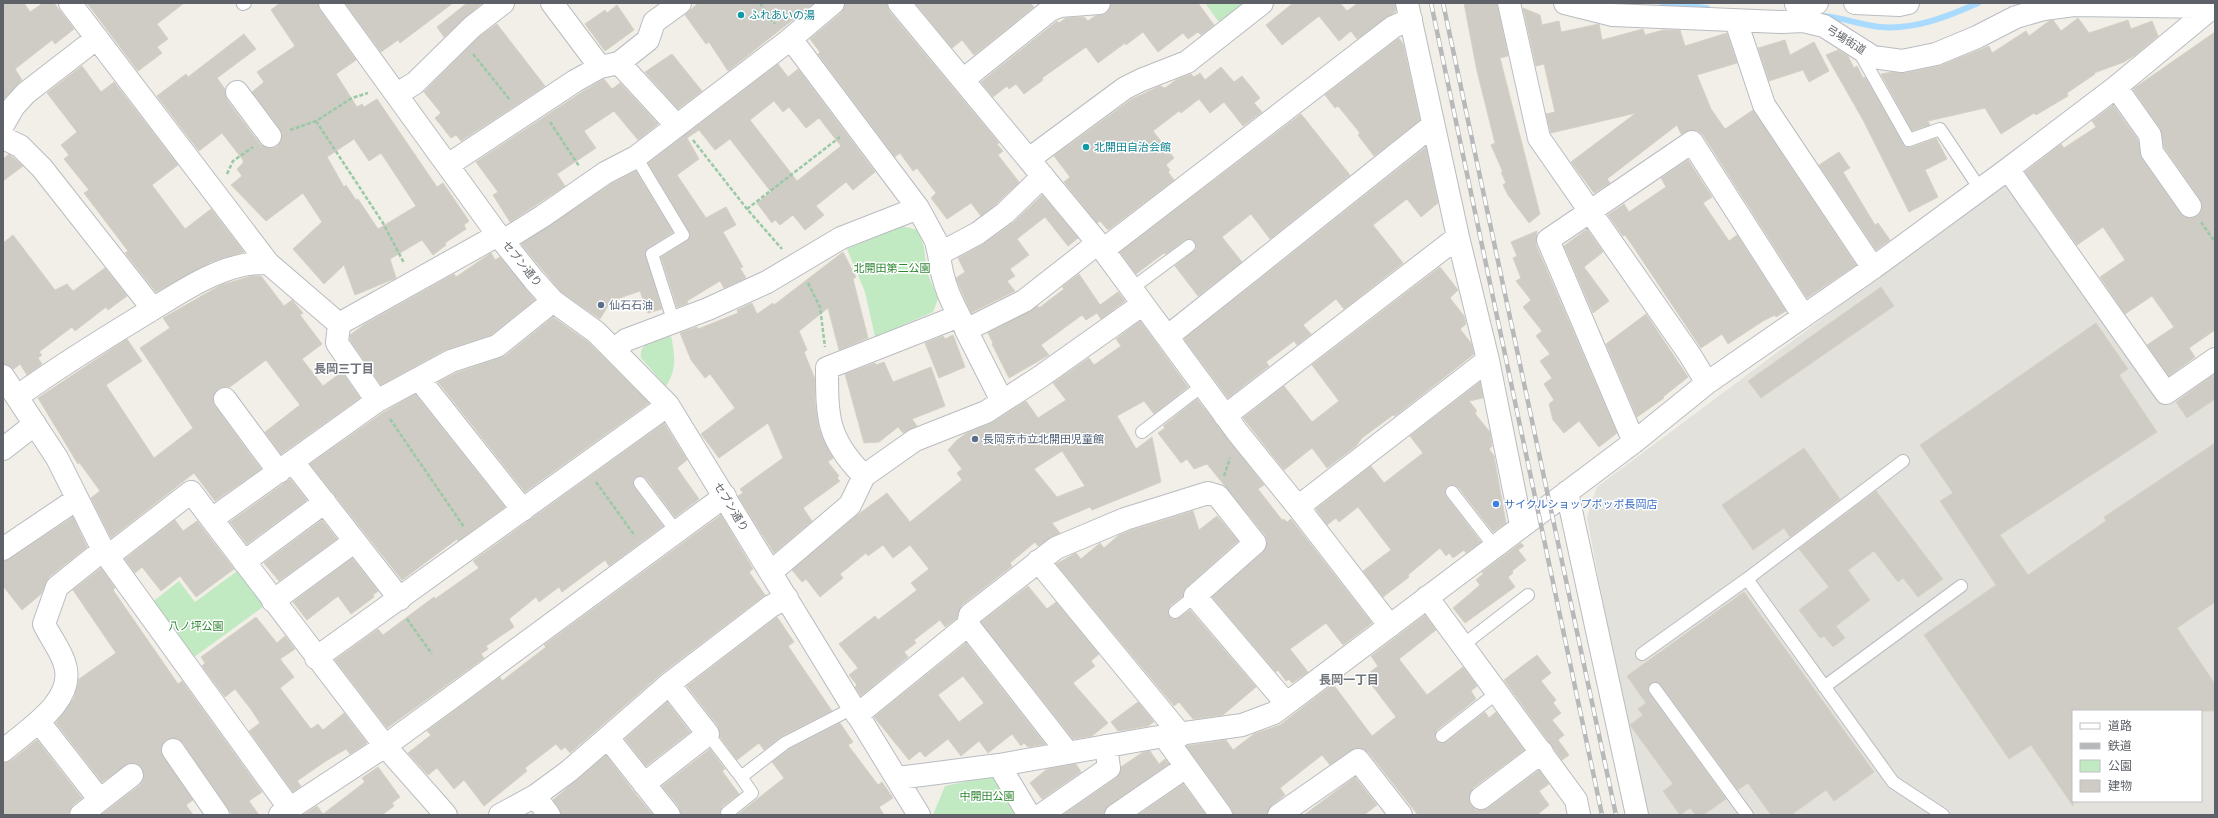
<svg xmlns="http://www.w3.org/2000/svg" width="2218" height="818" viewBox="0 0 2218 818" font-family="'Source Sans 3','Noto Sans JP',sans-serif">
	<rect width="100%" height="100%" fill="#f1efe7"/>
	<path fill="#e2e1db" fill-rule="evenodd" d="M2004 183 2095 309 2164 398 2215 364V815H1643L1587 517 1597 487ZM2073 711H2201V801H2073Z"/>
	<path fill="#c2eac2" d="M1205 3H1247L1221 25Z
		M901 226 918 230 924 247 927 272 938 299 933 312 875 337 865 292 847 249Z
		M671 336C675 355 677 370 666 386L641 358C638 341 659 340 671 336Z
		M240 569 267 604 190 660 150 604 179 581 195 602Z
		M997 775 1022 815H933L945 786Z"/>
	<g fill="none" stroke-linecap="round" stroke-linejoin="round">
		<path stroke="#a9daff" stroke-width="6" d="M1663 3 1707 8
			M1822 16C1842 17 1860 25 1880 27 1914 30 1947 17 1978 3"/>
	</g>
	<path fill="#ceccc5" stroke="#d7d1c4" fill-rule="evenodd" d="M3 3H24L30 12 43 3H54L74 29 55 44 52 40 15 69 22 80 3 100Z
		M87 3H184L157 24 168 39 157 47 162 53 138 71Z
		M280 3H318L320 10 356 60 336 74 357 107 362 104 364 107 377 99 437 187 443 183 469 221 464 225 466 229 445 243 446 245 433 255 422 240 390 259 396 278 355 295 344 265 324 284 293 249 322 222 303 193 266 221 231 185 242 176 237 169 243 163V160L222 133 199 151 157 96 186 74 188 77 244 34 256 49 217 78 225 89 227 100 260 144 265 147 271 148 278 146 282 135 280 129 252 92 264 82 257 72 295 46 271 10ZM354 139 369 161 381 153 416 206 378 229 358 199 356 200 346 185 344 187 327 157Z
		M345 3H453L400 43 398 40 381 52Z
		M467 3H482L444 37 437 27Z
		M698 3H814L728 71 709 42 706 44 685 15Z
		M845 3H887L889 11 999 143 997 144 1003 151 998 155 1019 182 997 203 981 216 971 203 947 219 931 198 936 193 917 168 913 171 900 153 895 157 818 54 820 52 810 39 841 13Z
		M915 3H1030L1034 7 974 55 962 40 952 48Z
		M1111 3H1198L1214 25 1201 35 1198 32 1188 39 1183 33 1158 52 1143 32 1126 45 1125 43 1098 63 1086 47 1042 78 1043 80 1024 94 1016 84 1009 89 1007 86 993 97 981 82 1057 21 1059 23 1066 18 1084 17 1088 21 1095 16 1106 13Z
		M1293 3H1340L1347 11 1358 3H1395L1396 11 1357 39 1351 31 1339 41 1319 16 1282 45 1266 25Z
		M1464 3H1497L1508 56 1500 58 1540 214 1529 223 1508 195 1503 185 1506 183 1501 172H1503L1491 145 1495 143 1477 71Z
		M617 5 634 30 605 51 585 24 605 10 607 13Z
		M1523 8 1540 15 1542 25 1559 21 1561 32 1599 24 1602 40 1643 29 1645 35 1663 30H1680L1685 46 1727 33 1737 63 1697 75 1711 109 1725 129 1753 110 1856 265 1807 298 1703 135 1698 131 1692 130 1681 134 1677 125 1607 179 1610 183 1594 193 1571 162 1636 113 1551 133 1546 114 1555 112 1544 64 1536 66Z
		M2078 18 2089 33 2128 20 2131 29 2152 21 2158 36 2135 55 2124 62 2094 73 2095 74 2067 93 2068 96 2036 115 2034 113 2001 134 1985 108 1928 121 1930 125 1912 131 1881 74 1892 72 1905 73 1939 66 1989 46 1992 53 2026 31 2029 36 2049 21 2053 20 2061 31Z
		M497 24 545 86 461 141 456 135 451 138 435 118 441 113 424 92 480 36Z
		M2215 32V330L2189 348 2195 357 2169 376 2147 345 2174 327 2152 296 2125 314 2100 277 2125 260 2103 227 2077 245 2025 172 2061 144 2064 148 2096 127 2092 121 2113 105 2138 140 2142 159 2180 213 2184 217 2191 218 2197 216 2201 211 2200 199 2164 147 2160 128 2133 89Z
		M1399 38 1403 44 1420 120 1374 156 1358 135 1360 133 1338 106 1335 108 1325 95Z
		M1785 40 1790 55 1814 42 1829 71 1809 82 1803 70 1769 81 1758 48Z
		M1838 50 1848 56 1854 68 1857 66 1863 78 1865 77 1905 146 1912 147 1936 138 1947 159 1925 170 1938 197 1909 212 1863 120 1826 55Z
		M672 54 702 91 678 109 645 72Z
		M778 64 788 77 798 69 875 172 853 190 846 182 816 206 824 215 805 230 793 215 780 225 775 220 772 223 757 203 771 192 730 139 715 150 699 130 687 138 699 159 677 175 706 218 726 207 736 225 723 232 743 267 740 268 746 278 724 288 720 281 687 301 688 303 677 307 661 257 687 241 690 234 648 163ZM774 101 783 112 789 107 806 128 819 118 841 146 797 181 750 120Z
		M82 66 101 92 114 82 178 165 152 185 185 229 211 209 244 252 211 262 156 292 125 253 128 251 84 193 89 190 64 159 69 155 61 145 77 132 47 93Z
		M1221 67 1234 82 1242 76 1260 98 1254 103 1262 112 1243 126 1224 102 1210 113 1199 99 1181 113 1179 111 1153 131 1174 158 1166 165 1170 170 1168 172 1174 180 1108 230 1100 221 1097 223 1064 182 1070 177 1054 156 1132 99 1160 86 1165 88 1176 80 1191 74 1194 77 1200 73 1205 80Z
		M604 79 612 89 620 83 658 124 638 140 614 111 584 131 596 148 557 174 565 186 510 222 493 195 498 192 476 162 582 92Z
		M1301 114 1350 175 1270 239 1251 214 1222 237 1242 262 1198 296 1175 266 1196 249V245L1192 239 1185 240 1166 254 1164 253 1136 274 1120 252Z
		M1426 147 1438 203 1421 217 1407 199 1373 225 1403 263 1344 309 1336 299 1303 325 1311 334 1297 345 1294 341 1266 362 1269 366 1228 398 1184 339Z
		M1839 152 1850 168 1843 172 1875 225 1878 223 1890 240 1876 250 1819 165Z
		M9 154 23 166 3 181V159Z
		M1688 160 1712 197 1703 203 1729 241 1737 235 1786 311 1776 317 1775 315 1763 321 1728 344 1722 334 1701 348 1630 242 1625 235 1623 236 1608 215 1624 204 1629 212 1666 187 1661 178Z
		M636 171 673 232 648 248 645 253 662 309 648 313 640 291 611 301 600 319 561 292 521 244 611 184Z
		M1042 195 1078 238 1068 246 1045 217 1017 239 1029 255 1010 269 1015 276 1007 281 1015 291 971 313 956 278 965 272 958 258 985 243 1013 223Z
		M1587 229 1603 252 1584 267 1609 301 1593 313 1564 246Z
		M1537 231 1536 245 1617 433 1599 447 1579 421 1564 433 1553 420 1549 404 1554 400 1544 384 1552 378 1540 361 1550 354 1536 336 1542 331 1523 307 1531 300 1516 281 1521 278 1513 258 1517 256 1511 242Z
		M13 235 55 290 67 284 73 291 105 268 127 296 108 310 106 307 75 331 72 327 39 352 42 355 38 358 42 364 27 375 20 364 14 369 3 364V243Z
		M843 252 856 277 853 279 868 338 839 350 828 308 799 331 807 350 804 352 815 379V402L819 429 833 458 828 462 839 476 837 478 840 481 803 508 812 521 774 553 738 496 743 493 740 489 783 458 768 423 719 458 701 434 735 408 710 374 705 378 691 360 680 333 697 327 698 329 738 313 737 310 752 303 757 314 773 303 774 305Z
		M491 253 495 260 500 257 535 300 491 335 445 350 381 385 350 340V335L365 324 454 274 456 277Z
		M1440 267 1458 290 1450 298 1464 316 1466 324 1460 329 1471 343 1474 354 1395 416 1393 415 1362 438 1356 446 1327 468 1312 448 1284 470 1243 418 1284 386 1312 422 1339 401 1312 365Z
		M1079 274 1100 305 1118 292 1125 301 1101 319 1097 313 1086 320 1082 315 1041 345 1049 355 1009 378 992 344 993 343 988 333 1038 306 1039 308 1064 289 1062 287Z
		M252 276H261L284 306 292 300 303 313 300 315 322 344 302 359 323 386 342 372 360 398 281 454 265 432 300 405 266 360 230 387H223L217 389 213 400 215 406 261 469 215 501 194 473 111 538 91 498 100 491 79 462 78 464 38 398 127 339 142 361 106 385 154 458 193 428 140 348 170 328 163 318 221 285Z
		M1881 287 1894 306 1761 398 1748 381Z
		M1646 314 1688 377 1663 397 1664 398 1637 417 1606 344Z
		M553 317 588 342 649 403 525 492 438 382 456 373 505 356Z
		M1140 321 1188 387 1154 414 1144 401 1117 416 1136 449 1152 437 1161 482 1092 510 1090 507 1052 523 1060 533 1038 546 1035 542 1010 563 1012 566 962 605 957 618 945 627 940 620 914 640 916 643 904 652 908 657 861 696 855 687 857 685 849 675 858 668 839 644 875 616 878 620 917 590 911 583 929 569 910 545 893 558 883 545 868 556 866 553 840 574 843 578 820 597 806 579 802 582 792 570 856 516 887 493 910 522 962 480 957 473 962 469 948 450 957 440 967 433 993 422 1026 401 1038 418 1066 400 1053 383 1089 358 1094 365 1121 346 1116 339ZM1062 451 1085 486 1057 497 1034 469Z
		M2096 323 2128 369 2119 375 2157 432 2000 535 2028 575 2106 521 2104 517 2215 443V602L2177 628 2215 684V711H2073V806L2031 745 2009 759 1924 635 1996 585 1940 501 1953 493 1920 445Z
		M953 335 965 367 939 378 925 343 943 336 945 339Z
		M884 362 893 382 931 367 945 406 912 419 917 426 903 433 898 427 879 442 864 443 845 374 875 363 876 365Z
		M2215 374V399L2187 418 2176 402Z
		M1480 382 1483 398 1469 401 1477 411 1475 412 1476 415 1490 432 1492 446 1489 449 1494 456 1506 523 1493 532 1458 487 1454 485 1448 486 1445 490 1446 496 1481 542 1466 553 1464 550 1453 558 1449 553 1446 556 1440 548 1408 575 1409 577 1383 597 1363 571 1391 550 1358 507 1339 522 1336 518 1327 525 1316 509 1371 466 1384 483 1423 453 1410 436Z
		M415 394 505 507 458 541 457 539 402 580 310 464 384 412Z
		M1197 399 1264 485 1258 489 1282 520 1284 519 1287 522 1291 519 1372 623 1343 645 1326 623 1290 649 1308 672 1292 683 1289 679 1286 681 1278 670 1276 672 1212 597 1263 552 1267 541 1265 535 1207 464 1194 469 1187 459 1181 463 1158 433 1165 428 1163 426Z
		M664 423 687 460 677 468 699 499 675 517 646 478 639 476 636 477 633 480 634 487 663 526 609 566 605 560 562 592 559 587 539 602 536 597 509 619 514 627 486 646 488 649 481 654 484 658 387 728 335 660 378 629 383 635 434 597 435 599 479 568 473 561Z
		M1804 448 1840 499 1790 537 1784 528 1753 550 1722 505Z
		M290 479 307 500 247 544 230 522Z
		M1876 491 1943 579 1918 597 1903 578 1898 582 1874 551 1848 570 1870 600 1836 626 1845 638 1833 647 1824 636 1820 638 1799 610 1829 587 1799 549Z
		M1193 511 1199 530 1217 516 1238 541 1187 587 1183 596 1170 606 1168 614 1172 619H1177L1190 610 1256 687 1223 715 1193 719 1179 702 1174 706 1056 564 1076 553 1081 559 1100 543 1104 548 1119 535 1129 531Z
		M721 515 753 569 749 572 765 595 661 674 570 753 565 747 561 750 556 744 525 768 527 771 484 806 464 780 454 789 437 768 428 775 408 753 431 735 427 731 500 677 502 681 546 647 544 645Z
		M73 517 87 547 49 577 41 594 22 610 3 586V561L10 559Z
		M175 520 183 531 197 521 234 569 196 597 180 576 161 591 142 567 135 573 125 559Z
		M322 520 337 539 279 581 264 563Z
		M1521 543 1524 546 1518 550 1526 560 1512 571 1513 573 1508 577 1515 587 1465 623 1453 608 1480 585 1476 580 1483 574 1482 572Z
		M352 558 378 591 373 595 374 597 351 614 338 596 307 620 293 602Z
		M101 568 115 588 113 590 178 684 182 681 262 792 249 801 259 815H232L183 743 172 738 166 740 162 745 161 751 193 800 186 805 193 815H101L140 785 144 779 142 768 137 764 130 763 102 782 56 723 74 698 79 679 116 653 73 590Z
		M1028 586 1047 609 1056 602 1099 654 1091 661 1095 666 1073 683 1108 723 1092 736 1073 739 981 622Z
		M1744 592 1874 772 1834 801 1826 790 1791 815H1771L1748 783 1738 790 1661 685 1654 682 1648 686 1649 693 1726 799 1703 815H1696L1690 808 1680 815 1663 791 1673 784 1630 725 1643 715 1638 709 1646 703 1627 676Z
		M1425 615 1436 630 1399 659 1427 695 1463 667 1477 686 1471 691 1476 699 1437 730 1435 737 1436 740 1440 743 1446 742 1485 712 1489 718 1496 712 1524 750 1473 788 1469 799 1471 805 1476 810 1488 808 1539 770 1549 784 1539 791 1549 805 1537 815H1418L1368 752 1357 748 1330 765 1322 755 1280 788 1285 795 1272 805 1267 815H1233L1231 808 1186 746 1226 740 1233 750 1254 734 1280 725 1333 684 1372 736 1396 717 1365 676 1378 666 1371 656Z
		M256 617 277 643 285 636 295 649 280 659 294 677 280 688 311 729 318 724 323 730 344 713 367 743 350 754 346 749 326 761 297 781 301 786 293 792 249 731 260 723 250 708 235 689 225 697 202 666 205 663 201 657Z
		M777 617 794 642 788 646 832 711 782 736 764 750 759 743 737 760 720 737 718 726 687 686Z
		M966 643 1045 744 1028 747 1024 743 1021 746 1012 734 988 753 979 741 961 756 948 739 925 757 920 751 909 760 874 717ZM963 676 984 703 959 722 938 695Z
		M1537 655 1551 673 1541 681 1556 700 1553 703 1561 713 1552 720 1564 735 1558 740 1569 755 1562 760 1504 680Z
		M667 702 690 732 646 766 625 739Z
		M1138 702 1154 722 1148 726 1118 731 1111 722Z
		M840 723 853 742 848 745 878 785 882 782 893 798 879 807 884 815H737L784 778 772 762 789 749Z
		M37 740 82 798 73 805 69 815H3V763L11 761Z
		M710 749 725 769 722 771 739 794 722 807 720 815H681L679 807 662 786Z
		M1150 751 1159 764 1165 759 1169 764 1109 805 1104 815H1063L1116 778 1120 773 1121 767 1143 752Z
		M606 755 634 792 653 815H561L553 800Z
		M1076 764 1081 772 1042 799 1030 783 1047 769Z
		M378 767 400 797 392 803 394 806 382 815H303L317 806 323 814 365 782 362 778Z
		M1355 777 1377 805 1364 815H1304Z
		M1183 784 1206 815H1138Z"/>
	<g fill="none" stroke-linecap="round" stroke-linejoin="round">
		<g stroke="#b9bcc1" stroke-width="14">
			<path id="lane" d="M243 4 245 3
				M1860 53 1909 140 1940 129 1980 189
				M636 157 683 235 652 254 674 323
				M1131 289 1189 246
				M1142 432 1202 386
				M640 483 676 531
				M1452 492 1494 546
				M1747 579 1893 782 1943 815
				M1175 612 1195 596
				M1463 645 1528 595
				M1642 654 1747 579 1903 461
				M1824 687 1961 586
				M1655 689 1747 815
				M708 734 741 777 785 743 853 708
				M1442 736 1498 692
				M727 813 752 793 741 777"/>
		</g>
		<g stroke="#b9bcc1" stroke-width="24">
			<path id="street" d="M70 3 268 263 339 324 498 235
				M330 3 498 235 534 280 553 301 596 332 668 405 919 815
				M552 3 600 67
				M899 3 1098 243 1238 433 1298 507 1390 626
				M1407 3 1458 237 1488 360 1521 525
				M1509 3 1539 138 1690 355 1707 383
				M1565 3 1613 15 1782 22 1803 21 1824 26 1873 57 1902 61 1936 54 1977 37 2016 17 2044 9 2074 5 2215 7
				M1855 3 1899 5 1908 3
				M1796 4 1817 3
				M1736 21 1764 105 1873 268
				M619 63 677 126
				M963 80 1050 10 1060 6 1099 3
				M2116 87 2150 135 2152 152 2190 206
				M237 92 270 136
				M397 94 415 83 472 27 503 3
				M3 125 14 106 26 93 97 38
				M3 138 20 146 42 168 153 309
				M1029 159 1125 88 1141 80 1187 62 1262 3
				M448 165 575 81 600 67 619 63 648 40 654 22 680 3
				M2008 169 2166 393 2215 359
				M918 208 936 241 939 254 978 233 1005 213 1043 176
				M503 241 543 216 605 173 636 157 788 41 833 3
				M1103 250 1393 27 1411 19
				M939 254C942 284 952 303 966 329
				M339 324 337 343 377 401
				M1167 337 1433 125
				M614 350 626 340 708 309 767 282 841 238 918 208 791 39
				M3 376 57 458 103 550 290 809
				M419 379 523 510
				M18 396C57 368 97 343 138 318 177 295 221 261 268 263
				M225 399 279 472
				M1002 401 966 330 1024 301 1098 243
				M1225 416 1458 237
				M1634 442 1548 240 1692 142 1803 315
				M3 449 35 424
				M293 462 400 599
				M864 476C827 439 827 418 827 368L959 316
				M1567 492 1637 815
				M1298 507 1488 360
				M212 519 377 401 451 361 497 346 553 301
				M3 549 77 499
				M107 557 191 492 385 746 446 815
				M1038 561 1181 735
				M244 562 325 502
				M771 572 850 505 864 476 915 440 986 412 1040 377 1143 304
				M1427 597 1576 800 1579 815
				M273 601 355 541
				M968 625 1068 753
				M316 658 668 405
				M857 715 968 625 970 615 1056 548 1125 519 1208 493 1218 496 1255 543 1195 596 1286 703
				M39 722 100 800 81 815
				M1164 736 1221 815
				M608 738 669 815
				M173 750 218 815
				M3 751C25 731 76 702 65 665 62 652 50 637 44 624L57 587 103 550
				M999 765 1029 815
				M898 778 999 765 1164 736 1242 725 1274 713 1634 442 1707 383 1873 268 2008 169 2116 87 2214 6 2215 8
				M644 784 708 734 669 684
				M535 796 549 815
				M1481 798 1542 752
				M100 800 132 775
				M280 815 385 746 459 692 725 496
				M500 815 535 796 569 771 669 684 771 606 787 598
				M1041 815 1109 768 1106 746
				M1116 815 1186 767
				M1279 815 1358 760 1401 815"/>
		</g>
		<path stroke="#99c9a6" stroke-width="2.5" stroke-dasharray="4 2" stroke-linecap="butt" d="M760 3 775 24
			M473 54 510 100
			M316 121 383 223 404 263
			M550 122 579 166
			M290 130 316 121 352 98 368 93
			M693 140 747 209 782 249
			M227 174 233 161 253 147
			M747 209 840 137
			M2201 222 2215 242
			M808 283 820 307 825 347
			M390 419 464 527
			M1224 476 1230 458
			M596 482 635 536
			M407 619 432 654"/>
		<use href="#lane" stroke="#fff" stroke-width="12"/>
		<use href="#street" stroke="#fff" stroke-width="22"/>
		<g stroke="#b7b8b9" stroke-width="4.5">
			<path id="rail" d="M1431 3 1602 815
				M1443 3 1616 815"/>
		</g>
		<use href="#rail" stroke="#fff" stroke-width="3" stroke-dasharray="9" stroke-linecap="butt"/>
	</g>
	<g fill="#0f9aa8" stroke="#fff" stroke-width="1.5">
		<circle cx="741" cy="15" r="4"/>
		<circle cx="1086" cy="147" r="4"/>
	</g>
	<g fill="#5c6f8a" stroke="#fff" stroke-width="1.5">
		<circle cx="601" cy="305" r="4"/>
		<circle cx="975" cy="439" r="4"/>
	</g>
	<circle fill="#3f7fe0" stroke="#fff" stroke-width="1.5" cx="1496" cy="504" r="4"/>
	<g text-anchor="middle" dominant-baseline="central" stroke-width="3" stroke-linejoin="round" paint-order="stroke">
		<g font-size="11" fill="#0d838f" stroke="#fff" text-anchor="start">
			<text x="749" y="15">ふれあいの湯</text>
			<text x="1094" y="147">北開田自治会館</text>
		</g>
		<g font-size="11" fill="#5e6268" stroke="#fff">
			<text transform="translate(1846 40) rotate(32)">弓場街道</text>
			<text transform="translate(522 264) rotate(51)">セブン通り</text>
			<text transform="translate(731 507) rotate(59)">セブン通り</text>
		</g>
		<g font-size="11" fill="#2f8632" stroke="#fff">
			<text x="892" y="268">北開田第二公園</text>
			<text x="196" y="626">八ノ坪公園</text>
			<text x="987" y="796">中開田公園</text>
		</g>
		<g font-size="11" fill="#4e5e75" stroke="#fff" text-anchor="start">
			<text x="609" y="305">仙石石油</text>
			<text x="983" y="439">長岡京市立北開田児童館</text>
		</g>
		<g font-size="11" fill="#366cbe" stroke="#fff" text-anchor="start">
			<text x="1504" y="504">サイクルショップポッポ長岡店</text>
		</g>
		<g font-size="12" font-weight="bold" fill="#6f747a" stroke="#fff">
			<text x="344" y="369">長岡三丁目</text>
			<text x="1349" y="680">長岡一丁目</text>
		</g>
	</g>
	<rect width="2218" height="818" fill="none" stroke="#5e6268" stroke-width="8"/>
	<rect x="2072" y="710" width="130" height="92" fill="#ffffff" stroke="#bfc0c3"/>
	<rect x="2080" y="723" width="20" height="6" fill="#ffffff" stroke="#bfc0c3"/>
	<text x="2108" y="730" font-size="12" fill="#5e6268">道路</text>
	<rect x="2080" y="743" width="20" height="6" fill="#b7b8b9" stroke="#bfc0c3"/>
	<text x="2108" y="750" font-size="12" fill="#5e6268">鉄道</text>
	<rect x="2080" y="760" width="20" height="12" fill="#c2eac2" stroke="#bfc0c3"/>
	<text x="2108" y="770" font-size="12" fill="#5e6268">公園</text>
	<rect x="2080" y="780" width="20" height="12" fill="#ceccc5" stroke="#bfc0c3"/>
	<text x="2108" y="790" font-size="12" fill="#5e6268">建物</text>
</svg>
